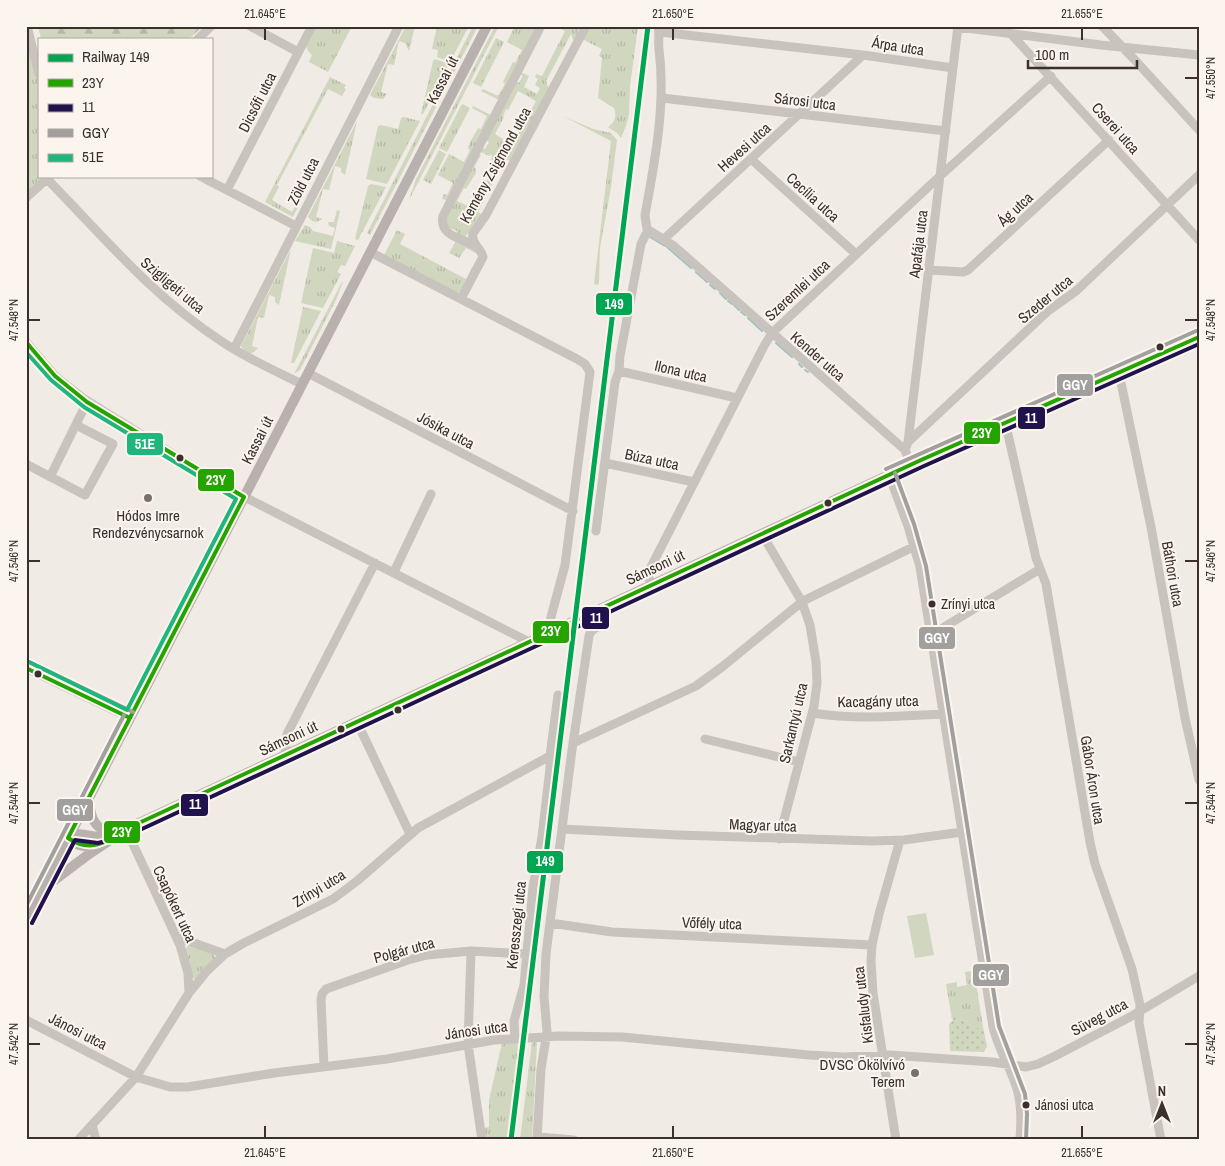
<svg xmlns="http://www.w3.org/2000/svg" width="1225" height="1166" viewBox="0 0 1225 1166" font-family="'Archivo Narrow',sans-serif">
	<defs>
		<pattern id="grass-tufts" width="24" height="20" patternUnits="userSpaceOnUse" patternTransform="scale(1.25)"><rect width="24" height="20" fill="#d1d6bf"/><path d="M3 7l-1-3M5 7V3M7 7l1-3M15 17l-1-3M17 17v-4M19 17l1-3" fill="none" stroke="#b4b8a4"/></pattern>
		<pattern id="forest-firs" width="22" height="20" patternUnits="userSpaceOnUse" patternTransform="scale(1.25)"><rect width="22" height="20" fill="#d1d6bf"/><path d="M5 1l3.5 6h-7zM16 11l3.5 6h-7z" fill="#b4b8a4"/></pattern>
		<pattern id="garden-dots" width="8" height="8" patternUnits="userSpaceOnUse" patternTransform="scale(1.25)"><rect width="8" height="8" fill="#d1d6bf"/><path d="M2 2h.1M6 6h.1" fill="none" stroke="#b4b8a4" stroke-width="1.8" stroke-linecap="round"/></pattern>
	</defs>
	<rect width="100%" height="100%" fill="#f0ebe5"/>
	<path fill="url(#grass-tufts)" fill-rule="evenodd" d="M26 26 39 74V176H51L26 198Z
		M315 26H352L328 72 309 62 312 55 308 51 306 45Z
		M406 26H415L409 51 405 43 399 41 394 65 388 64 381 92 387 94 383 99 374 98 370 95Z
		M437 26H469L450 62 437 57 438 50 432 49Z
		M473 26H478L370 235 367 233Z
		M495 26H499L409 200 416 179Z
		M515 26H526L532 29 534 26H538L499 100 481 91 483 89 498 96 505 84 503 82C506 75 510 68 513 62L515 63 522 50 507 42Z
		M560 26H580L574 42 571 34 546 81 549 89 511 161 505 159 478 212 483 215 465 237 456 234 457 231 446 226 445 220 478 154 481 155 474 167 476 169V173L466 189 464 188 457 201 473 208 496 163 491 160 492 156 490 154 489 156 479 151 481 147 485 149 489 142 485 140 516 81 519 83 523 76 519 73 520 72 529 76 524 87 537 94 540 88 535 85 538 79 535 77 536 74 542 76 565 31 559 28ZM518 91 536 101 513 144 504 140 502 143 503 139 495 134 504 117 503 116 506 109 508 110Z
		M589 26H638L630 86 629 114 626 126 621 138 617 133 608 127C615 122 617 116 614 108L598 98 602 58 599 56 602 49 582 39Z
		M496 38 504 42 481 87 473 83Z
		M435 59 449 64 423 114H421L433 61Z
		M330 77 346 85 344 88 346 89 342 96 328 89 277 185 279 187 272 200 292 212 299 200 301 201 293 217 265 202Z
		M462 104 470 108 447 152 439 148Z
		M473 106 491 115 447 200 442 199 444 194 447 195 453 183 438 175 449 154 464 162 470 150 468 148C470 141 475 134 478 128L481 129 487 116 472 108Z
		M563 116 593 129 611 133 617 140 611 187 600 248 599 282 598 285 594 284 611 141Z
		M404 117 420 121 387 184 366 179 378 126 381 125 398 129 401 118Z
		M357 121 345 175 341 172V168L335 166 329 190 323 189 316 217 322 219 317 222 312 221 308 217Z
		M439 150 446 154 431 184 423 180Z
		M371 184 386 187 358 240 355 239 368 186Z
		M337 210 340 211 331 249 295 241 305 225 310 227 313 231 333 236 335 228 329 226 328 222H334Z
		M397 230 405 234 400 244 466 279 479 255 466 248 459 258 449 253 456 241 472 247 479 254V259L462 290 460 292H455L384 255Z
		M337 241 355 246 345 266 341 265 337 272 341 274 323 308 301 303 313 248 334 253Z
		M291 249 279 305 275 302V297L269 295 264 318 258 317 252 346 258 348 254 352 249 354 243 349 241 346Z
		M342 282H343L336 300 300 370 294 374Z
		M303 307 321 311 294 363H291Z
		M188 946 212 953 216 958 196 979 192 978 185 950Z
		M974 971 983 1027 974 1028 960 1017 956 1022 952 1019 946 984 957 982V987L967 985 965 972Z
		M520 1042 507 1140H485L483 1128 489 1127V1100L502 1043Z
		M532 1042H537L532 1140H520Z"/>
	<path fill="url(#forest-firs)" d="M38 26H203L189 39H41Z"/>
	<path fill="url(#garden-dots)" d="M960 1017 974 1028 983 1027 987 1046 984 1052 950 1051 949 1024 953 1020 956 1022Z"/>
	<path fill="#d1d6bf" d="M926 913 934 955 915 958 907 916Z"/>
	<g fill="none" stroke-linecap="round" stroke-linejoin="round">
		<path stroke="#a1c2c1" stroke-width="2" d="M650 237 665 246
			M667 247 691 268
			M696 272 707 282
			M710 285 715 289
			M720 293 726 299
			M728 301 732 304
			M734 305 739 310
			M741 312 745 315
			M748 318 762 331
			M776 343 792 357
			M799 364 802 367
			M805 370 808 372"/>
		<path stroke="#c9c3be" stroke-width="9" d="M27 26 39 74
			M250 26 298 52
			M658 26C660 34 658 41 659 49 666 104 655 161 645 215L647 229 674 246 905 450
			M1102 26 1133 58 1199 130
			M958 27 1101 45 1199 55
			M660 32 863 55 953 68
			M1012 35 1199 240
			M198 39 211 26
			M662 98 946 131
			M751 159 856 254
			M200 176 296 226
			M47 179C104 237 152 296 221 341 246 358 275 371 302 384
			M227 190 312 26
			M26 198 50 176
			M664 239 863 55
			M477 247C463 238 439 237 443 216L541 26
			M370 252 577 359 585 364 590 372 565 565 551 617 548 633
			M929 270 963 272 968 270 1109 140
			M461 299 483 257C481 248 471 244 473 233L486 215 586 26
			M26 342 55 376 83 398 229 489 529 642
			M234 349 399 26
			M619 371 737 398
			M308 373 573 511
			M1119 373 1151 527 1185 718 1199 780
			M1005 421 1036 558 1046 584 1090 842 1095 864 1132 969 1140 1005 1139 1023 1161 1140
			M908 442 1048 311 1076 291 1199 175
			M605 463 694 482
			M26 464 85 495 113 444 76 425
			M911 465 905 450 908 442 958 26
			M889 475 908 526 920 567 993 1027C998 1049 1011 1068 1017 1089 1022 1106 1021 1123 1020 1140
			M50 477 87 402
			M596 531 615 382 619 371 620 356 641 244 648 230
			M762 534 802 602 810 625 816 662 817 683 814 706 779 839
			M394 572 431 494
			M651 585 648 575 651 567 764 346 772 333 940 176 1051 76
			M931 635 1040 569
			M26 668 130 718
			M813 713C856 720 899 716 943 714
			M357 722 410 834
			M705 739 799 762
			M573 743 696 686 722 667 803 601 915 546
			M285 755 287 734 375 563
			M126 829 180 945 188 973 189 993
			M562 829 677 835 872 841 904 840 962 832
			M550 923 612 932 872 945
			M177 937 225 954
			M471 951 468 1044 482 1140
			M26 1020 136 1077 170 1087H188L274 1073 387 1059 494 1040 559 1036 622 1037 809 1055 844 1057 890 1055 992 1062 1026 1067 1038 1064 1055 1056 1130 1017 1199 976
			M515 1039 514 1021 524 985 533 887 542 837 550 768V756L558 695
			M324 1067 321 1000 322 994 326 989 408 960 427 955 471 951 526 954
			M92 1125 96 1140
			M538 1137 574 1140
			M79 1139 136 1077 189 993 207 971 225 954 242 944 333 899 357 881 418 828 550 756
			M537 1140 541 1069 547 1032 544 996 546 954 572 750 589 636C591 627 600 628 605 621L603 608
			M896 1140 873 993 871 961 872 945 879 914 900 840"/>
		<path stroke="#b8b1ad" stroke-width="10" d="M89 799C90 817 94 830 114 834
			M71 833 98 837 126 829 921 460 1199 337
			M68 838C78 847 87 848 99 844
			M44 888 89 854 116 836
			M26 920 487 26"/>
		<g stroke="#fbf5ee" stroke-width="8">
			<path id="bus-1" d="M26 342 55 376 87 402 244 497 68 838C90 853 106 843 126 829L921 460 1199 337
				M26 668 130 718"/>
		</g>
		<g stroke="#fbf5ee" stroke-width="8">
			<path id="bus-2" d="M32 923 75 840 98 843 129 835 924 466 1199 344"/>
		</g>
		<g stroke="#fbf5ee" stroke-width="8">
			<path id="bus-3" d="M886 469 1196 331
				M895 473 914 524 926 566 999 1026 1025 1094 1027 1114 1026 1140
				M29 662 133 712
				M26 906 124 715"/>
		</g>
		<g stroke="#fbf5ee" stroke-width="8">
			<path id="bus-4" d="M26 352 51 380 84 407 236 499 127 710 29 662"/>
		</g>
		<use href="#bus-1" stroke="#25a400" stroke-width="4"/>
		<use href="#bus-2" stroke="#20124d" stroke-width="4"/>
		<use href="#bus-3" stroke="#a1a09f" stroke-width="4"/>
		<use href="#bus-4" stroke="#1fb67d" stroke-width="4"/>
		<g stroke="#fbf5ee" stroke-width="9">
			<path id="rail-1" d="M511 1140 648 26"/>
		</g>
		<use href="#rail-1" stroke="#00a651" stroke-width="5"/>
	</g>
	<path fill="none" stroke="#3b302b" stroke-width="2" d="M265 28V40M673 28V40M1082 28V40M1185 78H1198M28 320H40M1185 320H1198M28 561H40M1185 561H1198M28 803H40M1185 803H1198M28 1044H40M1185 1044H1198M265 1126V1138M673 1126V1138M1082 1126V1138"/>
	<g fill="#3b302b" stroke="#fbf5ee" stroke-width="2">
		<circle cx="1160" cy="347" r="4.5"/>
		<circle cx="180" cy="458" r="4.5"/>
		<circle cx="828" cy="503" r="4.5"/>
		<circle cx="932" cy="604" r="4.5"/>
		<circle cx="38" cy="674" r="4.5"/>
		<circle cx="398" cy="710" r="4.5"/>
		<circle cx="341" cy="729" r="4.5"/>
		<circle cx="1026" cy="1105" r="4.5"/>
	</g>
	<g fill="#7a716c" stroke="#fbf5ee" stroke-width="2">
		<circle cx="148" cy="498" r="5"/>
		<circle cx="915" cy="1073" r="5"/>
	</g>
	<g text-anchor="middle" dominant-baseline="central" stroke-width="4" stroke-linejoin="round" paint-order="stroke">
		<g font-size="14" fill="#3b302b" stroke="#fbf5ee" text-anchor="start">
			<text x="941" y="604">Zrínyi utca</text>
			<text x="1035" y="1105">Jánosi utca</text>
		</g>
		<g font-size="15" fill="#3b302b" stroke="#fbf5ee">
			<text transform="translate(898 46) rotate(9)">Árpa utca</text>
			<text transform="translate(442 80) rotate(-63)">Kassai út</text>
			<text transform="translate(805 101) rotate(7)">Sárosi utca</text>
			<text transform="translate(257 102) rotate(-63)">Dicsőfi utca</text>
			<text transform="translate(1116 128) rotate(48)">Cserei utca</text>
			<text transform="translate(744 147) rotate(-42)">Hevesi utca</text>
			<text transform="translate(495 165) rotate(-61)">Kemény Zsigmond utca</text>
			<text transform="translate(303 181) rotate(-63)">Zöld utca</text>
			<text transform="translate(813 197) rotate(42)">Cecília utca</text>
			<text transform="translate(1015 209) rotate(-43)">Ág utca</text>
			<text transform="translate(918 244) rotate(-83)">Apafája utca</text>
			<text transform="translate(173 285) rotate(40)">Szigligeti utca</text>
			<text transform="translate(797 290) rotate(-43)">Szeremlei utca</text>
			<text transform="translate(1045 299) rotate(-40)">Szeder utca</text>
			<text transform="translate(818 356) rotate(41)">Kender utca</text>
			<text transform="translate(681 371) rotate(13)">Ilona utca</text>
			<text transform="translate(446 430) rotate(28)">Jósika utca</text>
			<text transform="translate(257 440) rotate(-63)">Kassai út</text>
			<text transform="translate(652 459) rotate(12)">Búza utca</text>
			<text transform="translate(655 567) rotate(-25)">Sámsoni út</text>
			<text transform="translate(1173 574) rotate(80)">Báthori utca</text>
			<text transform="translate(878 701) rotate(-1)">Kacagány utca</text>
			<text transform="translate(793 723) rotate(-77)">Sarkantyú utca</text>
			<text transform="translate(288 738) rotate(-25)">Sámsoni út</text>
			<text transform="translate(1093 780) rotate(81)">Gábor Áron utca</text>
			<text transform="translate(763 825) rotate(2)">Magyar utca</text>
			<text transform="translate(319 888) rotate(-31)">Zrínyi utca</text>
			<text transform="translate(175 904) rotate(65)">Csapókert utca</text>
			<text transform="translate(712 923) rotate(2)">Vőfély utca</text>
			<text transform="translate(516 925) rotate(-84)">Keresszegi utca</text>
			<text transform="translate(404 950) rotate(-15)">Polgár utca</text>
			<text transform="translate(863 1005) rotate(-97)">Kisfaludy utca</text>
			<text transform="translate(1099 1017) rotate(-28)">Süveg utca</text>
			<text transform="translate(476 1030) rotate(-8)">Jánosi utca</text>
			<text transform="translate(78 1031) rotate(27)">Jánosi utca</text>
		</g>
		<g font-size="15" fill="#3b302b" stroke="#fbf5ee">
			<text x="148" y="515">Hódos Imre<tspan x="148" dy="17">Rendezvénycsarnok</tspan></text>
			<text x="905" y="1064" text-anchor="end">DVSC Ökölvívó<tspan x="905" dy="17">Terem</tspan></text>
		</g>
	</g>
	<g stroke="#fbf5ee" stroke-width="2">
		<rect x="595" y="292" width="38" height="24" rx="5" fill="#00a651"/>
		<rect x="1056" y="373" width="38" height="24" rx="5" fill="#a1a09f"/>
		<rect x="1017" y="406" width="29" height="24" rx="5" fill="#20124d"/>
		<rect x="963" y="421" width="38" height="24" rx="5" fill="#25a400"/>
		<rect x="126" y="432" width="38" height="24" rx="5" fill="#1fb67d"/>
		<rect x="197" y="468" width="38" height="24" rx="5" fill="#25a400"/>
		<rect x="581" y="606" width="29" height="24" rx="5" fill="#20124d"/>
		<rect x="532" y="620" width="38" height="24" rx="5" fill="#25a400"/>
		<rect x="918" y="626" width="38" height="24" rx="5" fill="#a1a09f"/>
		<rect x="180" y="793" width="29" height="24" rx="5" fill="#20124d"/>
		<rect x="56" y="798" width="38" height="24" rx="5" fill="#a1a09f"/>
		<rect x="103" y="820" width="38" height="24" rx="5" fill="#25a400"/>
		<rect x="526" y="850" width="38" height="24" rx="5" fill="#00a651"/>
		<rect x="972" y="963" width="38" height="24" rx="5" fill="#a1a09f"/>
	</g>
	<g font-size="14" text-anchor="middle" font-weight="bold" fill="#fff">
		<text x="614" y="309">149</text>
		<text x="1075" y="390">GGY</text>
		<text x="1031" y="423">11</text>
		<text x="982" y="438">23Y</text>
		<text x="145" y="449">51E</text>
		<text x="216" y="485">23Y</text>
		<text x="596" y="623">11</text>
		<text x="551" y="636">23Y</text>
		<text x="937" y="643">GGY</text>
		<text x="195" y="809">11</text>
		<text x="75" y="815">GGY</text>
		<text x="122" y="837">23Y</text>
		<text x="545" y="866">149</text>
		<text x="991" y="980">GGY</text>
	</g>
	<rect width="1225" height="1166" fill="none" stroke="#fbf5ee" stroke-width="55"/>
	<rect x="38" y="38" width="175" height="140" fill="#fbf5ee" stroke="#aea6a0"/>
	<rect x="48" y="54" width="25" height="8" fill="#00a651" stroke="#aea6a0"/>
	<text x="82" y="62" font-size="15" fill="#3b302b">Railway 149</text>
	<rect x="48" y="79" width="25" height="8" fill="#25a400" stroke="#aea6a0"/>
	<text x="82" y="88" font-size="15" fill="#3b302b">23Y</text>
	<rect x="48" y="104" width="25" height="8" fill="#20124d" stroke="#aea6a0"/>
	<text x="82" y="112" font-size="15" fill="#3b302b">11</text>
	<rect x="48" y="129" width="25" height="8" fill="#a1a09f" stroke="#aea6a0"/>
	<text x="82" y="138" font-size="15" fill="#3b302b">GGY</text>
	<rect x="48" y="154" width="25" height="8" fill="#1fb67d" stroke="#aea6a0"/>
	<text x="82" y="162" font-size="15" fill="#3b302b">51E</text>
	<g transform="translate(1162 1104)" stroke="#fbf5ee" stroke-width="4" paint-order="stroke">
	<path d="M0-4L9 19L0 12L-9 19Z" fill="#3b302b"/>
	<text y="-8" font-size="14" font-weight="bold" text-anchor="middle" fill="#3b302b">N</text>
	</g>
	<path d="M1028 60v8h109v-8" fill="none" stroke="#3b302b" stroke-width="2.5"/>
	<text x="1035" y="60" font-size="15" fill="#3b302b" stroke="#fbf5ee" stroke-width="4" paint-order="stroke">100 m</text>
	<rect x="28" y="28" width="1170" height="1110" fill="none" stroke="#3b302b" stroke-width="2"/>
	<g font-size="12" text-anchor="middle" fill="#3b302b">
		<text x="265" y="18">21.645°E</text>
		<text x="673" y="18">21.650°E</text>
		<text x="1082" y="18">21.655°E</text>
		<text transform="translate(1211 78) rotate(-90)" y="4">47.550°N</text>
		<text transform="translate(14 320) rotate(-90)" y="4">47.548°N</text>
		<text transform="translate(1211 320) rotate(-90)" y="4">47.548°N</text>
		<text transform="translate(14 561) rotate(-90)" y="4">47.546°N</text>
		<text transform="translate(1211 561) rotate(-90)" y="4">47.546°N</text>
		<text transform="translate(14 803) rotate(-90)" y="4">47.544°N</text>
		<text transform="translate(1211 803) rotate(-90)" y="4">47.544°N</text>
		<text transform="translate(14 1044) rotate(-90)" y="4">47.542°N</text>
		<text transform="translate(1211 1044) rotate(-90)" y="4">47.542°N</text>
		<text x="265" y="1157">21.645°E</text>
		<text x="673" y="1157">21.650°E</text>
		<text x="1082" y="1157">21.655°E</text>
	</g>
</svg>
